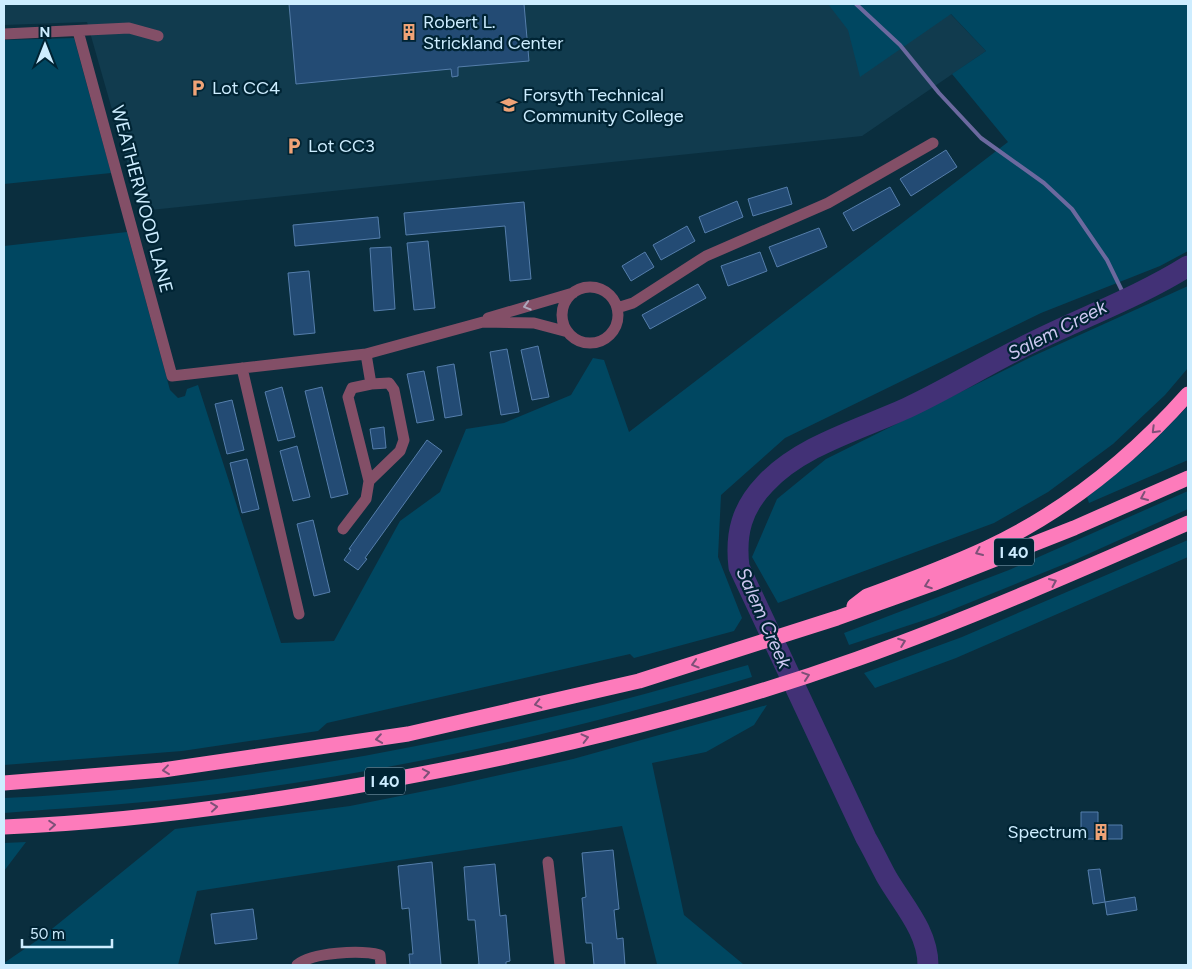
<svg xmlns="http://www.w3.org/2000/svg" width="1192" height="969" viewBox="0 0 1192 969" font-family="Figtree,sans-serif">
	<rect width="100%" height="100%" fill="#0a2e3e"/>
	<path fill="#113b4e" d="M4 4H941L986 51 862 136 141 211 87 22 4 25Z"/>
	<path fill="#004761" d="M828 4H1188V251L1160 266 1041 313 785 438 721 495 718 557 742 618 734 631 634 658 630 654 327 723 318 731 182 751 4 765V246L127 232 170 390 178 398 185 396 187 389 198 385 281 643 334 641 400 521 440 492 466 429 504 423 571 395 593 358 604 360 629 432 1008 142 952 74 986 51 951 14 860 77 848 30Z
		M74 38 111 173 4 184V40Z
		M1188 286V368L1165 395 1113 444 1048 492 994 523 778 603 752 557 777 499 826 459 1031 357Z
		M1188 406V460L1089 503 1087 497 1147 448Z
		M1188 491V509L1077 559 934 617 849 645 844 633 1009 570Z
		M1188 540V557L956 658 875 688 864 673 962 637Z
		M748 665 752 677C566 733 377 776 183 798 124 805 63 808 4 813V798C199 789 392 755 582 710 638 697 693 680 748 665Z
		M767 705 754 725 706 752 652 763 684 915 743 964H657L622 826 197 891 178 965H4V963L42 937 175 829 350 806 450 786 573 759Z
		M26 842 4 871V843Z"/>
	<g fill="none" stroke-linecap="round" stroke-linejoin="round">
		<path stroke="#6c699f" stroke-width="4" d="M856 4 900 45 939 93 981 138 1044 183 1072 209 1107 260 1126 299"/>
		<path stroke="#423176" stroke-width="21" d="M928 965C928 931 902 904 886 876 879 863 873 850 866 838L739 567C735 533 742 508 765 484 802 444 863 429 911 406 953 386 993 361 1035 341 1086 316 1140 296 1188 266"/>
	</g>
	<path fill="#234b74" stroke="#557eab" d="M289 4H524L529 61 458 67V76L452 77 451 69 296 84Z
		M946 150 957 167 911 196 900 179Z
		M787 187 792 204 753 216 748 199Z
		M890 187 900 205 853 231 843 213Z
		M737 201 743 217 705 233 699 217Z
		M524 202 531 279 510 281 505 226 406 235 404 213Z
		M378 217 380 238 295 246 293 225Z
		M687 226 695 241 661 260 653 245Z
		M819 228 827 247 777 267 769 247Z
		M428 241 435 308 414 310 407 243Z
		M391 247 395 309 374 311 370 248Z
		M645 252 654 267 631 281 622 266Z
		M760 252 767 271 728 286 721 266Z
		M309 271 315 333 294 335 288 273Z
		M698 284 706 298 650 329 642 315Z
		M538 346 549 397 532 400 521 350Z
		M507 349 519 412 501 415 490 352Z
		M454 364 462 415 445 418 437 367Z
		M424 371 434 420 417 423 407 374Z
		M282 387 295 437 278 441 265 392Z
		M322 387 348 494 331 498 305 391Z
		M232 400 244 450 227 454 215 404Z
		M384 427 386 448 373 449 370 429Z
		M427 440 442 451 365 558 367 559 358 570 344 560 351 550 349 549Z
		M297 446 310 497 293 501 280 451Z
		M247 459 259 509 242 513 230 463Z
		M313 520 330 592 314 596 297 524Z
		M1081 812H1098V825H1122V839H1081Z
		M613 850 619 909 614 910 617 939 623 938 625 965H594L592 943H586L582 898 586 897 582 853Z
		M432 862 441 965H410L409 954H413L409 908 402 909 398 866Z
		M495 864 500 916 506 915 510 961 506 962V965H475L479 964 475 920H468L464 867Z
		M1100 869 1105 902 1093 904 1088 870Z
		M1135 897 1137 910 1107 915 1105 902Z
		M253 909 257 939 215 944 211 914Z"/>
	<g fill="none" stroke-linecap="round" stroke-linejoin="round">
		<path stroke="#834f67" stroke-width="11" d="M78 31 172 376 366 354 483 322 534 323 568 332
			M4 34 129 28 158 36
			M562 315a28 28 0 1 1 56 0a28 28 0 1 1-56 0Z
			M617 308 633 303 706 256 828 203 933 143
			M488 318 573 293
			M242 368 299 614
			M369 481 400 451 404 440 394 390 389 383 371 384
			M343 529 366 499 369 481 348 397 352 388 371 384 366 354
			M548 862 560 965
			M297 965C312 952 361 950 380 955L381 965"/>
		<path stroke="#fd7bbb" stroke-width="15" d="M854 606 867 596C908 581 948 566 987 548 1064 512 1132 457 1188 394
			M4 783 163 770 408 734 639 681 837 618 932 584 1074 528 1188 478
			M4 827C127 822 251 805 372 783 536 754 700 715 857 659 969 619 1079 571 1188 523"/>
	</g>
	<defs><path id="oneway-chevron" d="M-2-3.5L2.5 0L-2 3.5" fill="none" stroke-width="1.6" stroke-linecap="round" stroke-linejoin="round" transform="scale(1.25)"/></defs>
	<use stroke="#aca6bb" href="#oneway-chevron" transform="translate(527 306) rotate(164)"/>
	<g stroke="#7e5078">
		<use href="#oneway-chevron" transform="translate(1155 430) rotate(135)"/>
		<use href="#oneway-chevron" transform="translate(1144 497) rotate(156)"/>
		<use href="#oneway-chevron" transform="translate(979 552) rotate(156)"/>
		<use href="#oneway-chevron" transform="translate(1053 582) rotate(-24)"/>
		<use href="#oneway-chevron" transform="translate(928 585) rotate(160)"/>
		<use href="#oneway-chevron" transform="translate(902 642) rotate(-21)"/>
		<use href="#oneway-chevron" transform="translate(695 664) rotate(163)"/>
		<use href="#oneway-chevron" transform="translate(806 676) rotate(-18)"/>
		<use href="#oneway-chevron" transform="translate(538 704) rotate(167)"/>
		<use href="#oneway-chevron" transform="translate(585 738) rotate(-14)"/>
		<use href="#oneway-chevron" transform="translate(379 739) rotate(172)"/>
		<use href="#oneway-chevron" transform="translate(166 770) rotate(173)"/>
		<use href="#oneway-chevron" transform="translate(426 773) rotate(-10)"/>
		<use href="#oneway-chevron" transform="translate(214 807) rotate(-6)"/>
		<use href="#oneway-chevron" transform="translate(52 825) rotate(-4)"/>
	</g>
	<defs>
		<g id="building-bare" transform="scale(1.35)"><path d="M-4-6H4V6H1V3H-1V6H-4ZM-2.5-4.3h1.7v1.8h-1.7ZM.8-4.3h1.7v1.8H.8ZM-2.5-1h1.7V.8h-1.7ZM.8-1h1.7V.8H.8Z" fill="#efa377" stroke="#002434" stroke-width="2.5" paint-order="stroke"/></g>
		<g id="parking-bare" transform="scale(1.35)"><path d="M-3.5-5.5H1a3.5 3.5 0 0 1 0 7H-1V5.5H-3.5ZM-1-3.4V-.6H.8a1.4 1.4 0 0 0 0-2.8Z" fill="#efa377" stroke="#002434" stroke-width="2.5" paint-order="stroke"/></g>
		<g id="university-bare" transform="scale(1.35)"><path d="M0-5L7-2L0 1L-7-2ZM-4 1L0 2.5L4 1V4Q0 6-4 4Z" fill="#efa377" stroke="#002434" stroke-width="2.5" paint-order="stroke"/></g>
	</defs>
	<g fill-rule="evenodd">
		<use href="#building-bare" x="409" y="32"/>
		<use href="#parking-bare" x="198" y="88"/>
		<use href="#university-bare" x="509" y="105"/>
		<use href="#parking-bare" x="294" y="146"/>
		<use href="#building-bare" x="1101" y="832"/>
	</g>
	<g text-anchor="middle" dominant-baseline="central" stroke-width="4.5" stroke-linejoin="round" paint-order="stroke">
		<g fill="#002434" stroke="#90b1c2" stroke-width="1">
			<rect x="994" y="538.5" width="40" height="27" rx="4"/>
			<rect x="365" y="767.5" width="40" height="27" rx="4"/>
		</g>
		<g font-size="16" font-weight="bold" fill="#cdedff">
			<text x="1014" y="552">I 40</text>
			<text x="385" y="781">I 40</text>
		</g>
		<g font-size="18" fill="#cdedff" stroke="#002434" text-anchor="start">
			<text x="423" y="22">Robert L.<tspan x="423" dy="21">Strickland Center</tspan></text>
			<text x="212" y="88">Lot CC4</text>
			<text x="523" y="95">Forsyth Technical<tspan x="523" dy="21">Community College</tspan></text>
			<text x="308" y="146">Lot CC3</text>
			<text x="1087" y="832" text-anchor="end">Spectrum</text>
		</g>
		<g font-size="18" fill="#cdedff" stroke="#002434">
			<text transform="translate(142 199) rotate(75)">WEATHERWOOD LANE</text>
		</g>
		<g font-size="19" font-style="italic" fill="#cdc8f1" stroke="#002434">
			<text transform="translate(1057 330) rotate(-27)">Salem Creek</text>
			<text transform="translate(764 618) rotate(66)">Salem Creek</text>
		</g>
	</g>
	<rect width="1192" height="969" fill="none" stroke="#cdedff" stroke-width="10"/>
	<g transform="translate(45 45)" stroke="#002434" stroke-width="4" paint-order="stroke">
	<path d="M0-4L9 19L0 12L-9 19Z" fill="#cdedff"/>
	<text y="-8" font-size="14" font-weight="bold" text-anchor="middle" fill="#cdedff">N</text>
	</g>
	<path d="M22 939v8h90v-8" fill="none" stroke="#cdedff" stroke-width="2.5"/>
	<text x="30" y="939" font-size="15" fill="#cdedff" stroke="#002434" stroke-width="4" paint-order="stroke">50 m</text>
</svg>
